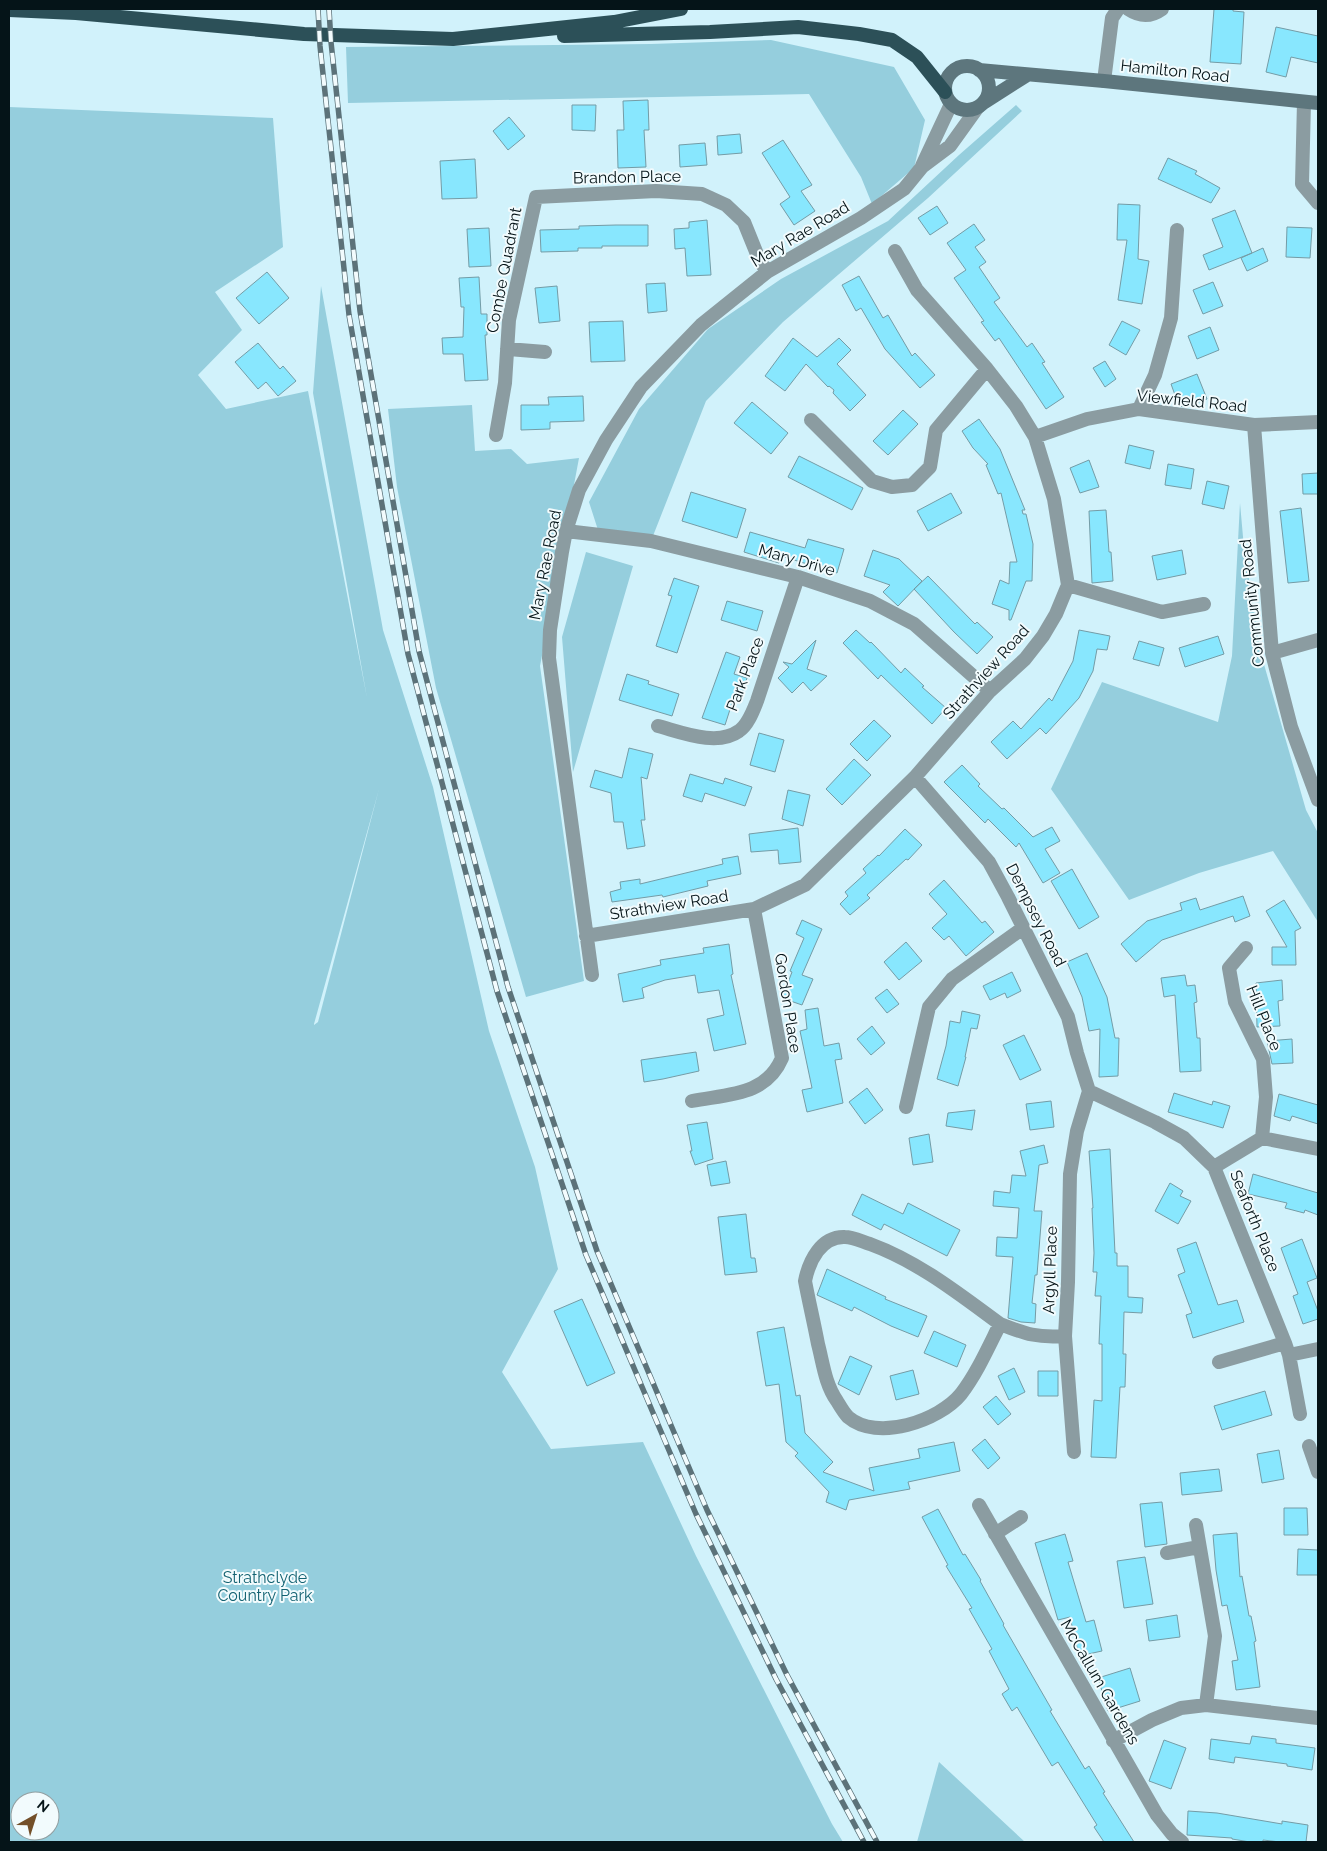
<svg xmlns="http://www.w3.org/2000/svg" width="1327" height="1851" viewBox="0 0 1327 1851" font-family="Raleway,sans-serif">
	<rect width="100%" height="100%" fill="#d1f2fb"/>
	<path fill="#95cedd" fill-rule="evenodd" d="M771 40 894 67 925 120 914 168 872 204 861 177 809 94 348 103 346 47 651 44Z
		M1016 105 1022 111 928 198 783 322 706 401 651 541 598 530 589 502 639 409 708 329 781 279 888 221 959 155Z
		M9 107 273 118 283 247 215 292 242 330 198 375 226 409 308 391 367 698 313 393 321 286 383 630 433 787 489 1031 535 1167 558 1269 502 1372 551 1449 643 1442 696 1556 832 1824 843 1842H9ZM379 789 318 1022 314 1025V1024ZM20 1801H50V1831H20Z
		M472 405 475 451 511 449 527 464 579 458 540 666 584 981 526 997 436 688 397 487 388 409Z
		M1240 503 1244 548 1261 654 1306 810 1318 833V922L1273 851 1199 873 1129 900 1051 789 1102 682 1218 722 1232 656Z
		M586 552 633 566 573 772 562 637Z
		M939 1762 1025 1842H917Z"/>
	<path fill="#88e7fe" stroke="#749ca6" d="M1214 9H1233V11L1244 12 1241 64 1210 62Z
		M1276 27 1318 36V63L1291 57 1286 77 1266 72Z
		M648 100 649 130H644L646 167 618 168 617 130H624L623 101Z
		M572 105H596L595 131 572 130Z
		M509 117 525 136 508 150 493 131Z
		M740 134 742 153 718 155 717 136Z
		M783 140 812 185 801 191 815 211 794 225 780 204 790 197 762 153Z
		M705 143 707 165 680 167 679 145Z
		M1168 158 1197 171 1195 174 1220 188 1211 203 1158 179Z
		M475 159 477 198 442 199 440 161Z
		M1118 204 1140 205 1138 259 1149 261 1142 304 1118 300 1127 240H1117Z
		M937 206 948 223 930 235 918 218Z
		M1235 210 1252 253 1209 270 1203 255 1223 247 1212 219Z
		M707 220 711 275 687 276 685 248 675 249 674 229 689 228V222Z
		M974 224 985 240 975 247 986 262 979 267 1000 298 994 302 1027 347 1032 343 1045 362 1042 363 1064 397 1046 409 999 338 995 341 981 322 984 321 954 278 966 270 947 243Z
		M616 225H648V246H602V248H578V251L541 252 540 230 579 229V226Z
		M1287 227 1312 228 1310 258 1286 257Z
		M489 228 491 266 469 267 467 229Z
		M1263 248 1268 261 1247 271 1241 258Z
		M267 272 289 298 259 324 236 298Z
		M859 276 883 318 888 315 912 356 915 353 935 375 920 388 885 349 861 308 856 311 842 285Z
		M479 277 481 314H487V335H485L488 380 465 381 463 354H443L442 338 463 337 464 307H461L459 278Z
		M1213 282 1223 306 1203 314 1193 290Z
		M665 283 667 311 648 313 646 284Z
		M557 286 560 321 539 323 535 288Z
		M623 321 625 361 591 362 589 322Z
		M1122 321 1140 330 1126 355 1109 345Z
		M1210 327 1219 350 1197 359 1188 336Z
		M793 338 817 357 839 338 851 350 837 364 866 395 850 411 833 393 834 390 829 386 828 387 806 364 785 391 765 376Z
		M258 343 280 369 283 366 296 381 278 396 266 382 258 389 235 362Z
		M1105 361 1116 379 1105 387 1093 368Z
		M1197 374 1207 399 1185 407 1179 406 1171 384Z
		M583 396 584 421 550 422V429L521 430V405H549L548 397Z
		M752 402 788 433 771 454 734 423Z
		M903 410 918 424 888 455 873 441Z
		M979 419 1000 449 1025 510H1022L1023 514H1026L1033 544 1032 581H1026L1011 620H1009V610L992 604 1000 580 1009 584 1010 562H1017L1001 493 998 494 986 465 988 464 973 448 962 431Z
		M1129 445 1154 451 1150 469 1125 463Z
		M799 456 863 488 852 510 788 477Z
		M1089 460 1099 487 1080 493 1070 468Z
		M1168 464 1194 469 1191 489 1165 485Z
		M1318 473V494H1303L1302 474Z
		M1207 481 1229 486 1224 509 1202 504Z
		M691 492 746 509 737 538 682 521Z
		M951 493 962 513 928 531 917 511Z
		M1301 508 1309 581 1288 583 1280 511Z
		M1106 510 1109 552H1111L1113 581 1092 583 1089 511Z
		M750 532 805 548 808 539 844 549 837 573 781 556 779 563 744 552Z
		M873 550 899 559 922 581 898 606 883 592 890 585 864 576Z
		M1182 550 1186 574 1157 580 1152 556Z
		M928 576 975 624 977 622 993 637 977 654 954 632 914 589Z
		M674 578 699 586 677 653 656 646 672 596 668 595Z
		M727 601 763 611 757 631 721 620Z
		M856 630 870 643 871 642 901 673 905 668 924 686 922 687 946 708 932 724 881 675 878 679 843 643Z
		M1079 630 1110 636 1107 650 1097 649 1093 671 1079 698 1046 734 1040 728 1007 759 991 742 1013 721 1021 729 1049 698 1052 701 1073 661Z
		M1218 636 1224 654 1185 667 1179 648Z
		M816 640 807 669 827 676 811 691 803 682 792 693 778 678 789 667 783 662 792 664Z
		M1139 641 1164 648 1159 666 1133 659Z
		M726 652 740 657 734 674 747 678 740 699 734 697 725 725 702 718Z
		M627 674 649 681 648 684 679 694 672 716 619 700Z
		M874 720 891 736 867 761 850 744Z
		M759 733 784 740 775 772 750 765Z
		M629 748 653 754 647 779 641 777 645 820H641L645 846 627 849 623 822H614L611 793 590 787 595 770 622 778Z
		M854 759 871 775 842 805 826 789Z
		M962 765 980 784 978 786 1002 809 1004 808 1033 837 1052 827 1060 841 1045 849 1060 873 1043 883 1019 843 1016 847 988 819 985 823 944 782Z
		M690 774 723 784 725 778 752 787 745 806 705 793 702 802 683 796Z
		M788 790 810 795 803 826 782 819Z
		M798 828 801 862 779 864 778 850 751 852 749 834Z
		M905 829 922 845 908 860 906 859 867 895 870 898 850 915 840 904 848 896 845 892 866 873 863 869 878 855 879 856Z
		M738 856 741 874 707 881 708 886 663 897 662 895 612 902 610 892 621 889 620 882 640 879V884L723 864 722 859Z
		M1072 869 1099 917 1079 929 1051 881Z
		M944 880 982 923 985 921 994 932 966 956 949 936 944 940 932 928 947 914 929 894Z
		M1243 896 1250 916 1235 922 1233 916 1162 940 1136 962 1121 944 1147 921 1182 910 1180 903 1196 898 1200 910Z
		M1284 900 1301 928 1295 931 1296 965H1272V947H1287L1266 911Z
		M802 920 822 929 802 975 813 979 802 1005 782 998 792 972 790 971 804 938 796 934Z
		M906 942 922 961 899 980 884 962Z
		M729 944 733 974 731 975 746 1044 714 1051 707 1019 724 1015 719 990 698 993 695 975 665 980 642 988 644 998 623 1002 618 974 661 965 660 960 704 953 703 948Z
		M1087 953 1107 997 1115 1038H1119L1118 1076 1099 1077 1100 1029 1089 1031 1082 997 1067 962Z
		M1012 972 1021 991 1007 998 1005 993 990 1000 983 986Z
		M1185 975 1187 986 1195 985 1197 1002 1194 1003 1197 1038H1200L1201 1071 1180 1072 1175 995 1164 997 1161 978Z
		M1282 980 1283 1000 1278 1001 1280 1026 1257 1027 1256 983Z
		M887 989 899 1004 887 1013 875 998Z
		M818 1008 824 1046 839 1043 842 1059 835 1060 843 1103 807 1112 802 1090 812 1088 800 1031 807 1029 805 1010Z
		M962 1011 980 1015 977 1029 971 1028 965 1057H966L958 1086 937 1079 946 1046 950 1021 960 1023Z
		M872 1026 885 1043 871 1055 857 1039Z
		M1024 1035 1041 1070 1020 1080 1003 1045Z
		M1292 1039 1293 1063 1272 1064 1267 1041Z
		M696 1052 699 1071 663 1079 644 1082 641 1060Z
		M867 1088 883 1110 865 1124 849 1102Z
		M1174 1093 1212 1105 1213 1101 1230 1106 1223 1128 1168 1112Z
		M1279 1094 1318 1105V1124L1292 1116 1290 1121 1274 1116Z
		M1051 1101 1054 1127 1030 1130 1026 1104Z
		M975 1110 972 1130 946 1126 948 1113Z
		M707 1122 713 1159 695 1165 690 1151H692L687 1125Z
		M929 1134 933 1162 913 1165 909 1138Z
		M1044 1145 1048 1163 1039 1165 1034 1211H1042L1037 1275H1035L1032 1303 1036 1304 1035 1323 1021 1322 1008 1318 1013 1257 996 1256 997 1237 1017 1238 1019 1208 993 1206 994 1191 1010 1193 1012 1175 1026 1176 1020 1151Z
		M1110 1149 1115 1253H1117V1266H1128V1297L1143 1298 1142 1313 1124 1312 1123 1354H1126L1125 1387H1120L1116 1458 1091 1457 1094 1400 1102 1401V1344H1099L1101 1296H1095L1097 1272H1093L1094 1253 1092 1208H1093L1089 1151Z
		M726 1161 730 1183 711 1186 707 1165Z
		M1253 1174 1318 1193V1215L1305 1210 1304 1213 1285 1208 1287 1203 1248 1194Z
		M1170 1183 1183 1191 1180 1196 1191 1201 1178 1224 1155 1211Z
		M862 1194 903 1214 908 1203 960 1230 947 1256 884 1224 881 1230 852 1215Z
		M746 1214 751 1258H755L757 1272 725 1275 718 1217Z
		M1302 1239 1317 1278 1307 1282 1318 1311V1319L1303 1324 1293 1296 1298 1294 1281 1248Z
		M1196 1242 1218 1305 1237 1300 1244 1322 1193 1338 1186 1315 1192 1313 1178 1275 1185 1272 1177 1249Z
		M827 1269 886 1297 885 1299 927 1316 918 1337 891 1326 854 1307 852 1311 817 1295Z
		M582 1299 615 1373 587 1386 554 1311Z
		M784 1327 796 1396 800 1395 805 1433 833 1462 823 1472 874 1491 869 1468 920 1458 918 1449 954 1442 960 1471 908 1482 910 1489 849 1500 846 1510 826 1502 829 1492 795 1456 798 1453 786 1442 779 1384 766 1386 757 1332Z
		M934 1331 966 1345 957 1367 924 1353Z
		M850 1356 872 1366 859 1395 838 1384Z
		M1014 1368 1025 1392 1009 1400 998 1376Z
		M913 1370 919 1394 896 1400 890 1376Z
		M1038 1371H1058V1396H1038Z
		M1265 1391 1272 1415 1222 1430 1214 1406Z
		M996 1396 1011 1414 998 1425 983 1407Z
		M985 1439 1000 1458 988 1469 972 1450Z
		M1279 1450 1284 1479 1262 1483 1257 1454Z
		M1219 1469 1222 1491 1182 1495 1180 1473Z
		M1162 1502 1167 1544 1145 1547 1140 1504Z
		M1284 1508H1307L1308 1535H1284Z
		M938 1509 963 1555 965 1554 981 1580 980 1581 1004 1624 1003 1625 1052 1710 1050 1711 1085 1769 1089 1766 1105 1792 1103 1793 1134 1842H1104L1094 1827 1097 1825 1058 1762 1052 1766 1017 1707 1012 1711 1002 1694 1009 1689 989 1651 992 1649 969 1609 972 1608 946 1566 948 1565 922 1517Z
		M1237 1533 1240 1577 1242 1576 1249 1616H1251L1256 1641 1254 1642 1260 1687 1236 1690 1232 1661 1238 1660 1227 1605 1222 1606 1216 1570 1213 1535Z
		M1065 1534 1073 1561 1068 1562 1086 1622 1094 1620 1102 1651 1079 1656 1070 1617 1058 1620 1035 1543Z
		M1298 1549 1318 1550V1575H1297Z
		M1145 1557 1153 1604 1124 1608 1117 1561Z
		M1177 1615 1180 1637 1149 1641 1146 1620Z
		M1130 1668 1140 1701 1108 1711 1098 1678Z
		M1252 1736 1276 1739V1743L1315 1748 1312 1770 1287 1766V1764L1235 1757 1234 1763 1209 1759 1211 1739 1250 1744Z
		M1164 1740 1186 1748 1171 1789 1149 1781Z
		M1188 1811 1217 1813 1282 1824V1821L1308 1825 1306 1842H1280L1263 1840V1842H1250L1232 1839V1838L1187 1835Z"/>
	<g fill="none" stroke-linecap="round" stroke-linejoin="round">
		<path stroke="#8b9ca1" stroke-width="14" d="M1128 9C1140 17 1151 17 1162 9
			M1104 81 1112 18 1118 9
			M1304 102 1302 184 1318 203
			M922 166 951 104
			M507 349 545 352
			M1139 409 1155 375 1171 318 1177 230
			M811 420 872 481 892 487 912 485 930 467 936 430 987 369
			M1254 425 1272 653 1291 727 1318 800
			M496 435 505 383 509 320 536 197 656 191 702 194 726 205 744 222 759 259 767 272
			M1035 437 1087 419 1139 409 1254 425 1318 422
			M566 531 651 541 798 577 870 601 914 624 990 691
			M1068 585 1162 612 1204 604
			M1272 653 1318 640
			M658 726C681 732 717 747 739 731 748 725 753 711 757 701L798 577
			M915 777 989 862 1008 897 1068 1017 1077 1053 1089 1091
			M586 936 754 909 805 885 915 777 990 691 1025 659 1043 636 1056 614 1068 585 1054 499 1035 437 1016 406 987 369 917 290 895 251
			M1246 948 1229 968 1235 1002 1263 1059 1266 1097 1262 1138
			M592 975 549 658 550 630 562 552 566 531 579 490 606 440 641 387 701 325 767 272 861 218 904 189 922 167 950 146 978 107
			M1089 1091 1155 1122 1184 1138 1214 1167 1285 1343 1289 1355 1300 1414
			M692 1101C728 1094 766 1096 782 1058L754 909
			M906 1107 929 1007 952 979 1023 928
			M1214 1167 1262 1138 1318 1149
			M1000 1324C959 1294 919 1262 870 1244 863 1242 853 1237 845 1237 821 1236 809 1261 805 1281 809 1302 814 1323 818 1344 823 1363 825 1384 837 1401 840 1406 844 1413 848 1417 877 1442 939 1421 961 1394 977 1373 988 1348 1000 1324 1026 1334 1037 1338 1065 1336
			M1289 1355 1318 1349
			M1219 1362 1285 1343
			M1309 1446 1318 1472
			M1074 1452 1065 1336 1068 1282 1070 1174 1077 1131 1089 1091
			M979 1505 1157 1815 1172 1834 1182 1842
			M1196 1525 1215 1636 1206 1705
			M995 1534 1021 1517
			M1167 1553 1199 1547
			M1113 1741 1152 1720 1181 1708 1206 1705 1318 1718"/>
		<path stroke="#5d767d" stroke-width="14" d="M945 88a22 22 0 1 1 44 0a22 22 0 1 1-44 0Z
			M979 70 1104 81 1318 103
			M983 103 1027 75"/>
		<path stroke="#2c5058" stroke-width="14" d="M9 10 76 13 304 34 453 39 614 22 681 9
			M564 36 710 32 798 27 859 34 892 40 917 57 945 92"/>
		<g stroke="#5c7279" stroke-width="5.5">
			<path id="rail" d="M318 9 320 46 349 315 408 654 497 991 586 1255 696 1514 776 1679 864 1842
				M329 9 331 42 360 311 419 651 508 987 597 1251 707 1510 787 1675 877 1842"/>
		</g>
		<use href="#rail" stroke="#f2fbfd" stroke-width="4" stroke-dasharray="11" stroke-linecap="butt"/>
	</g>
	<g text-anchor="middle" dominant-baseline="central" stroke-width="4" stroke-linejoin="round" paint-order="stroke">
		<g font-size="16" fill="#051418" stroke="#f2fbfd">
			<text transform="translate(1175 71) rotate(6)">Hamilton Road</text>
			<text transform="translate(627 177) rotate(-1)">Brandon Place</text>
			<text transform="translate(800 234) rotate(-31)">Mary Rae Road</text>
			<text transform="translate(504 270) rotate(-79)">Combe Quadrant</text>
			<text transform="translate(1192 401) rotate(6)">Viewfield Road</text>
			<text transform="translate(797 560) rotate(16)">Mary Drive</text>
			<text transform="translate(545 565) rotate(-79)">Mary Rae Road</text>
			<text transform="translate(1252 603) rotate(-96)">Community Road</text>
			<text transform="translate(986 672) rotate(-48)">Strathview Road</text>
			<text transform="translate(745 674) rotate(-69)">Park Place</text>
			<text transform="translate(669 905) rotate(-9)">Strathview Road</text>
			<text transform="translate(1036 915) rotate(63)">Dempsey Road</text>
			<text transform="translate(788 1003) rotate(81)">Gordon Place</text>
			<text transform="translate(1264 1018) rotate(68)">Hill Place</text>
			<text transform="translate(1255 1221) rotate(68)">Seaforth Place</text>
			<text transform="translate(1050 1270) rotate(-88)">Argyll Place</text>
			<text transform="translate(1100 1682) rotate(60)">McCallum Gardens</text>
		</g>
		<g font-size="16" fill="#136272" stroke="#f2fbfd">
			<text x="265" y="1577">Strathclyde<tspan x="265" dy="18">Country Park</tspan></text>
		</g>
	</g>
	<rect width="1327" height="1851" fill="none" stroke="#051418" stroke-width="20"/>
	<g transform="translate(35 1816) rotate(39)"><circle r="24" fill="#f2fbfd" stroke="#939fa1"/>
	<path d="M0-4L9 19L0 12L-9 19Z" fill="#734f29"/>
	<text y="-8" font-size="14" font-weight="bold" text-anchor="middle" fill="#051418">N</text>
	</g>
</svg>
